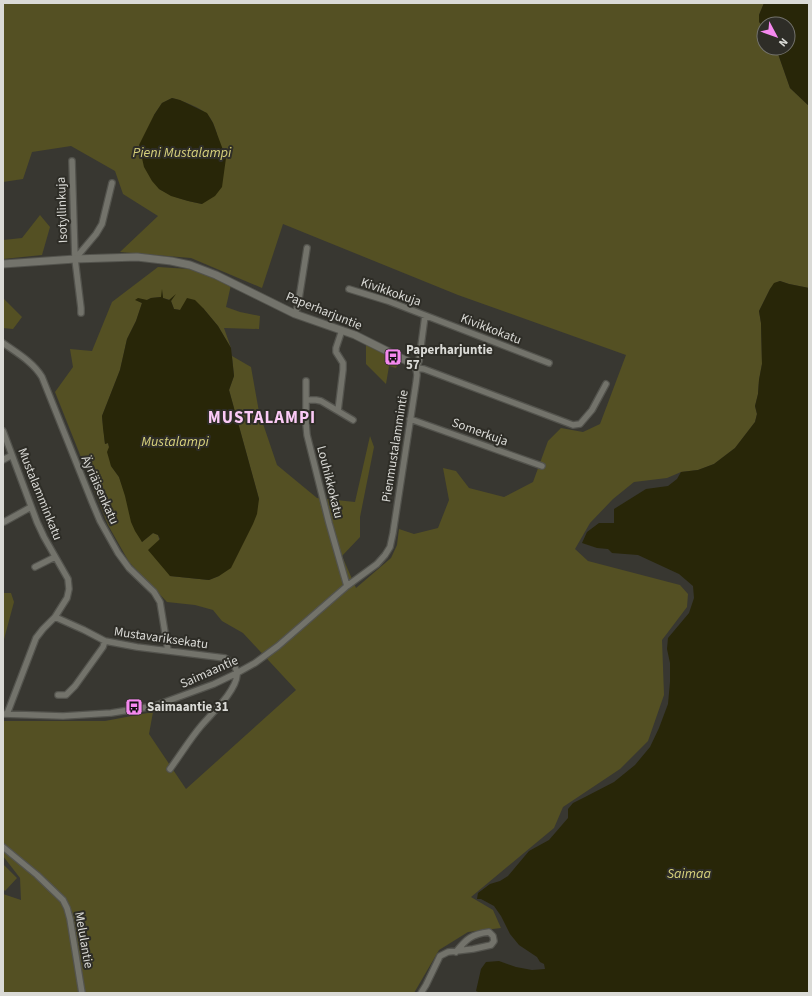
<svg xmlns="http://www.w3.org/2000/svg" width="812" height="996" viewBox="0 0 812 996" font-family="'Source Sans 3',sans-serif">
	<rect width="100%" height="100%" fill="#383731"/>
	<path fill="#545023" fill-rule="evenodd" d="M3 3H764L759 15V22L764 27V48H776L790 88 809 106V288L789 284 780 281 775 283 770 289 759 311 761 323 762 364 759 380 758 394 755 406 757 414 755 422 735 448 714 464 698 470 681 472 667 478 634 482 613 499 590 523 575 549 588 561 680 585 688 594 687 607 662 640 664 695 648 741 620 769 563 807 554 828 471 897 493 910 501 928 468 932 439 950 414 993H3V894L21 900 20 878 3 856V848L5 844 3 843V721H105L153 712 149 734 186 789 296 690 243 633 222 621 213 610 195 605 167 602 129 562 108 525 55 392 73 367 70 349 92 351 112 302 158 267 189 269 211 275 231 285 226 307 240 312 260 316 259 329 224 328 231 348 218 326 203 308 180 310 174 309 171 301 174 296 170 300 163 298 162 292V297L151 298 147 300H136L142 303 136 321 127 339 120 370 102 416 105 444 108 443 109 447 111 466 119 477 142 542 153 533 158 535 170 576 209 580 219 576 259 499 229 390 234 376 232 356 251 367 259 412 277 465 317 498 355 502 370 436 374 447 360 517V537L342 556 356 588 391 558 397 545 399 529 414 534 438 528 449 500 443 468 456 471 469 488 504 497 533 482 548 441 561 428 583 432 600 424 626 355 458 295 283 224 262 288 191 258 120 252 158 216 123 194 115 171 71 146 32 152 23 179 3 182ZM172 98C181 100 201 108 207 114 212 119 215 127 217 134L202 204C186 201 173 197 159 189L154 115 162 103Z
		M40 215 50 227 42 255 3 259V240L22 238Z
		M3 298 22 317 13 329 3 328Z
		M366 344 399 362 396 368 389 366 386 384 366 364Z
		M3 593H11L14 602 3 643Z
		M3 864 17 878 5 891 3 889Z"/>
	<path fill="#282608" d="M764 3H809V106L790 88 776 48H788V24H764V27L759 22V15Z
		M172 98 180 100 207 113 213 123 226 158 222 187 215 196 202 204 188 201 171 196 159 189 152 181 144 167 139 145 154 115 162 103Z
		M780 281 789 284 809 288V993H480L476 991 481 969 486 962 499 961 516 967 532 970 545 969 544 964 540 962 537 957 519 945 510 934 501 916 494 906 481 899H477L478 893 490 884 500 881 508 876 529 851 549 840 568 818V809L573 803 585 797 614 782 635 765 650 747 659 728 668 704 670 682V663L667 649 668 638 689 613 694 598 693 586 679 574 638 555 612 553 608 549 597 548 582 543 587 532 599 523H614V509L646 489 668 486 677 479 681 472 698 470 714 464 735 448 755 422 757 414 755 406 758 394 759 380 762 364 761 323 759 311 770 289 774 283Z
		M162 289 163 298 169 300 176 294 171 301 174 309 180 310 187 298 195 300 203 308 218 326 231 348 234 376 229 390 259 499 257 514 253 524 231 568 219 576 209 580 170 576 148 550 160 539 158 535 153 533 142 542 135 531 131 522 125 496 119 477 111 466 107 452 109 447 108 443 105 444 103 428 102 416 120 370 127 339 136 321 142 303 135 300 138 298 147 300 151 298 161 297Z"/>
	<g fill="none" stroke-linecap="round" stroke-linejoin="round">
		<g stroke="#53534d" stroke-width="8">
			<path id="minor" d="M72 161 75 259 81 308V313
				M75 259 96 234 102 224 112 183
				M349 289 388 301 549 363
				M295 314 298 305 307 248
				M3 343C17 353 33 362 42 377L92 502 100 521 118 553 129 568 154 592 160 602 168 651
				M416 368 424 369 573 425 580 424 592 410 606 384
				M306 381V424L307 435 329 523 347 586
				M306 400H316L321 401 353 420
				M338 411 343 370V363L336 352V348L342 330
				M410 419 542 466
				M3 431 37 522 44 537 68 579 69 589 67 598 55 617 43 629 36 638 7 714
				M3 460 12 455
				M4 522 31 507
				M35 567 55 557
				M55 617 84 630 105 641 137 647 225 658C231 661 237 667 237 675 236 691 212 713 201 726 190 739 181 754 170 769
				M58 695H66L75 686 103 647 105 641
				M3 714 63 716 111 713 154 706 214 684 237 673 255 663 278 646 347 586 377 564 385 555 390 547 393 533 416 383 417 375 416 368 419 361 425 316
				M3 847 37 875 63 900 67 908 70 919 82 993
				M421 993 426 985 440 956 448 952 473 949 491 945 494 941 493 936 489 932C472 934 466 939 456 952"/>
		</g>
		<g stroke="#53534d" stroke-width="9">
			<path id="tertiary" d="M3 264 75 259 137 257 171 261 190 265 216 275 295 314 355 335 411 363 416 368"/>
		</g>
		<use href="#minor" stroke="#73736b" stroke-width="5.5"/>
		<use href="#tertiary" stroke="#73736b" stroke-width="7"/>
	</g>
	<defs>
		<g id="bus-square" transform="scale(0.9)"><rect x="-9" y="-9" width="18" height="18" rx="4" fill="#f589ef" stroke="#2e2d27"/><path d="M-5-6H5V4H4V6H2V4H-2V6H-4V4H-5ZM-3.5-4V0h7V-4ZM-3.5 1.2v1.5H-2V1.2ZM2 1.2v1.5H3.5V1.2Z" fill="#111"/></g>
	</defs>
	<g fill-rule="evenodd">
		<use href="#bus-square" x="393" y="357"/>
		<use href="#bus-square" x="134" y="707"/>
	</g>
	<g text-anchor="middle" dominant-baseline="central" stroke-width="4" stroke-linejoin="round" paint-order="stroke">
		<g font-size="13" fill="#dadad6" stroke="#2e2d27">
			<text transform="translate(62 210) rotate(-92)">Isotyllinkuja</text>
			<text transform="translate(391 292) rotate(19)">Kivikkokuja</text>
			<text transform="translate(324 311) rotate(22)">Paperharjuntie</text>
			<text transform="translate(491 329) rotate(21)">Kivikkokatu</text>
			<text transform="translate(480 432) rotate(20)">Somerkuja</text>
			<text transform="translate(395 446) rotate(-81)">Pienmustalammintie</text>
			<text transform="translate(330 482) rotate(76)">Louhikkokatu</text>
			<text transform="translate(100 490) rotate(66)">Äyriäisenkatu</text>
			<text transform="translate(40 494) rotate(68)">Mustalamminkatu</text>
			<text transform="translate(161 638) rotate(8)">Mustavariksekatu</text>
			<text transform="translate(209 672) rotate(-24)">Saimaantie</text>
			<text transform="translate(84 940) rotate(80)">Melulantie</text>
		</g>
		<g font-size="13" font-weight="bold" fill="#dadad6" stroke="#2e2d27" text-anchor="start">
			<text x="406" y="350">Paperharjuntie<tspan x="406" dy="15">57</tspan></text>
			<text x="147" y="707">Saimaantie 31</text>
		</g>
		<g font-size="14" font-style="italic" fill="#d5cf7b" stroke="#2e2d27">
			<text x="182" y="153">Pieni Mustalampi</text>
			<text x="175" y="442">Mustalampi</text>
			<text x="689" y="874">Saimaa</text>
		</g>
		<g font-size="17" font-weight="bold" letter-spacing="1" fill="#fbcaf6" stroke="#2e2d27">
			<text x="262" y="418">MUSTALAMPI</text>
		</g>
	</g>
	<rect width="812" height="996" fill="none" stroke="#dadad6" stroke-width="8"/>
	<g transform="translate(776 36) rotate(131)"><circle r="19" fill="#2e2d27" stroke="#73726d"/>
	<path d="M0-3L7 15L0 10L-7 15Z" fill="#f589ef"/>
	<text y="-6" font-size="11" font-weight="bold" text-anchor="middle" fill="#dadad6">N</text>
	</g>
</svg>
